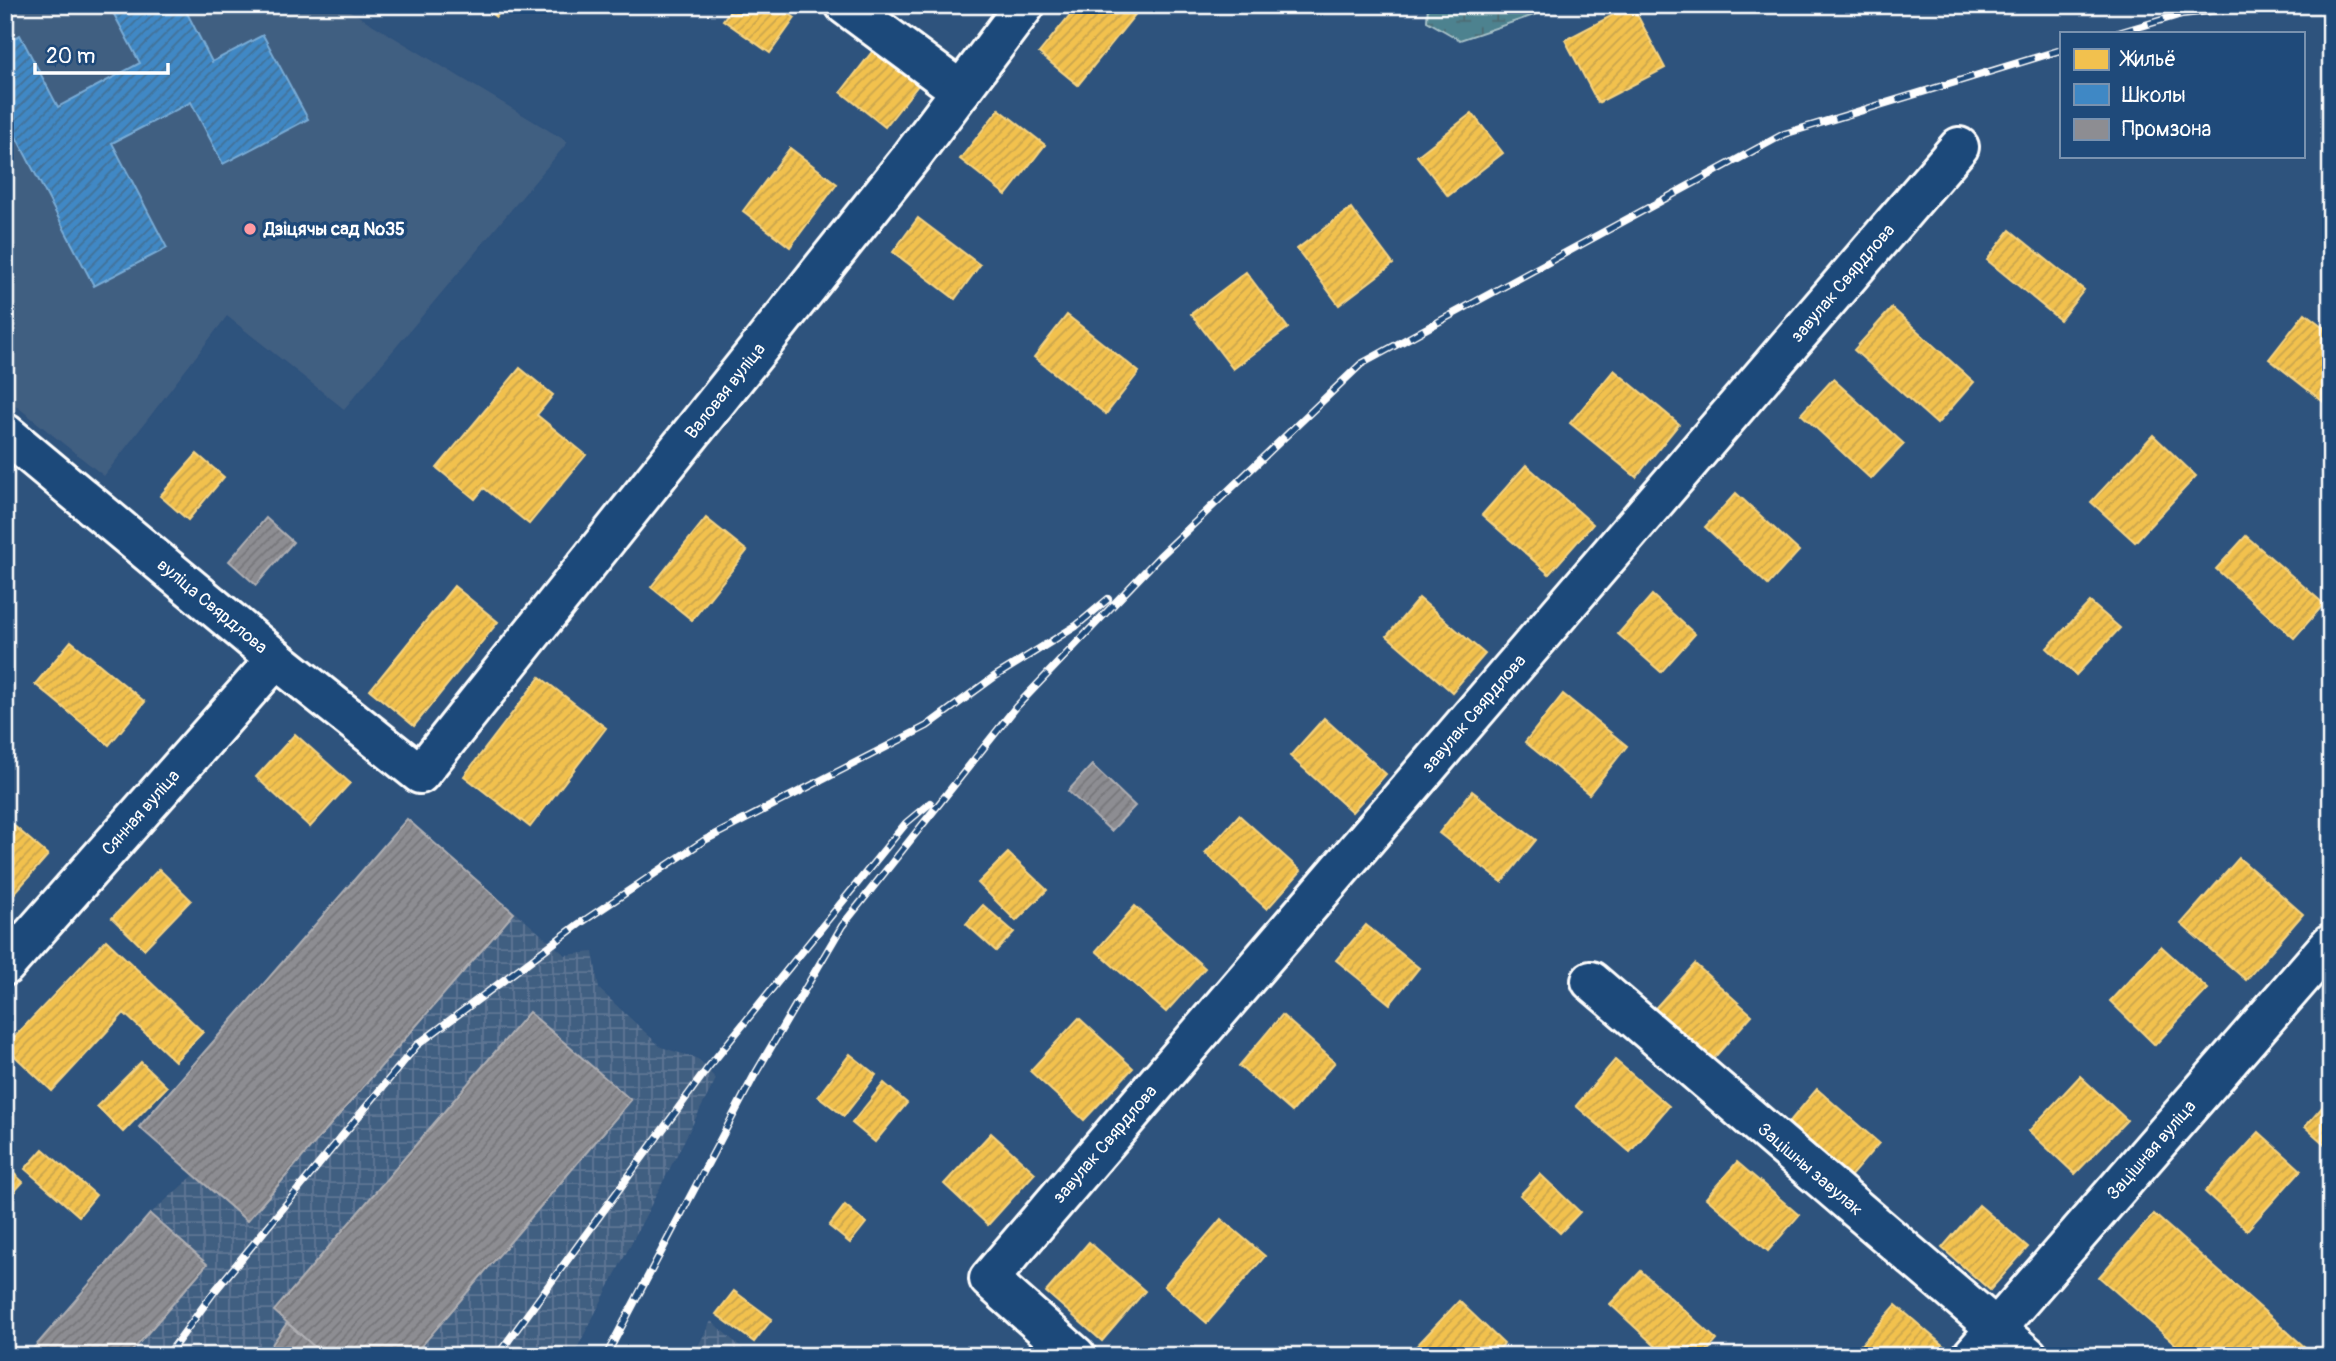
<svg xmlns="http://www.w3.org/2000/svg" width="2336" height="1361" viewBox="0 0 2336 1361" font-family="Pangolin,sans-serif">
	<defs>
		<pattern id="industrial-grid" width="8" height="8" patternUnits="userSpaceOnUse" patternTransform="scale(1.75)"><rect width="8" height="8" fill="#415e81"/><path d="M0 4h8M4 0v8" fill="none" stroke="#5e7694"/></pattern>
		<pattern id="wetland-marsh" width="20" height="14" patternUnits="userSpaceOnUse" patternTransform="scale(1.75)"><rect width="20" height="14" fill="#4e828f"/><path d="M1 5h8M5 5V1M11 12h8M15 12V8" fill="none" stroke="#4d6a71"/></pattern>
		<pattern id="homes-hatch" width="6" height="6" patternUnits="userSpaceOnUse" patternTransform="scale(1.75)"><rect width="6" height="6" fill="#f2c14e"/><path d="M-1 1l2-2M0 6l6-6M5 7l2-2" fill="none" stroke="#c8a44e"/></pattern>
		<pattern id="schools-hatch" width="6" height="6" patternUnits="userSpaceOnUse" patternTransform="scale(1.75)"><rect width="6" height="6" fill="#3f88c5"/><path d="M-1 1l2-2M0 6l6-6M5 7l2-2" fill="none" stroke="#447095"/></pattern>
		<pattern id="industry-hatch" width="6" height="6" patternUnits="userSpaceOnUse" patternTransform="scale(1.75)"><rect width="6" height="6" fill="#8d8d92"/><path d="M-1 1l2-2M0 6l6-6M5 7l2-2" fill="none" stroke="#76767a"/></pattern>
	</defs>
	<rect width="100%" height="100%" fill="#2e537d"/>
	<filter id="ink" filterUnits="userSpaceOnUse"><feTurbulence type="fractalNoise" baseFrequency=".0143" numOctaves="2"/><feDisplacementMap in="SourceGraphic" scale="14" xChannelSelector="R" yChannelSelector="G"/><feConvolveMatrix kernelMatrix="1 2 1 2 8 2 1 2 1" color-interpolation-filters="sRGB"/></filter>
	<g filter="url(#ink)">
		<path fill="#415e81" d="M5 5H340L568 142 344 409 227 316 104 476 5 397Z"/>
		<path fill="url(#industrial-grid)" d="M407 819 565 955 593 952 599 989 661 1047 698 1059 716 1079 573 1356H27L150 1214 194 1175Z
			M711 1321 751 1356H693Z"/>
		<path fill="url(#wetland-marsh)" stroke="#a6c0c7" stroke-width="2" d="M1428 5H1550L1546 11 1460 40 1427 21Z"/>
		<path fill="url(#homes-hatch)" stroke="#f6d483" stroke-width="2" d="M480 5H505L496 17Z
			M734 5H777L795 18 770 53 723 20Z
			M931 5H945L939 12Z
			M1078 5 1142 6 1078 85 1039 53Z
			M1632 5 1665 68 1598 103 1565 40Z
			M875 48 919 84 885 127 841 92Z
			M999 109 1045 145 1006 195 960 159Z
			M1472 113 1503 153 1448 196 1417 156Z
			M790 148 837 184 790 247 743 211Z
			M1351 208 1393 264 1339 305 1297 249Z
			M918 218 980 265 955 299 893 252Z
			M2010 230 2084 290 2060 320 1987 260Z
			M1246 272 1288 328 1233 369 1191 314Z
			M1892 308 1974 382 1937 424 1854 350Z
			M2305 313 2331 333V408L2269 359Z
			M1067 315 1139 372 1106 414 1034 357Z
			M520 368 553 395 537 415 586 455 529 524 484 488 475 499 437 468Z
			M1614 370 1679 424 1636 477 1570 423Z
			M1833 379 1904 444 1871 479 1801 414Z
			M2153 435 2196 476 2135 542 2091 502Z
			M197 454 224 477 188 520 160 496Z
			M1526 465 1593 524 1549 574 1482 515Z
			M1736 493 1799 551 1768 585 1705 527Z
			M706 518 747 551 692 620 651 587Z
			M2246 536 2324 604 2294 638 2216 569Z
			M454 586 498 622 414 726 370 690Z
			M1652 595 1695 634 1661 672 1618 634Z
			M1419 598 1485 654 1452 692 1387 636Z
			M2090 602 2120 628 2076 675 2047 648Z
			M71 641 145 702 109 745 35 684Z
			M540 677 606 728 530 827 464 776Z
			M1563 694 1627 746 1589 794 1525 742Z
			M1324 718 1386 774 1352 812 1290 756Z
			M295 734 350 783 310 827 256 777Z
			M1472 791 1536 840 1502 882 1439 833Z
			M1239 815 1301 871 1267 909 1205 853Z
			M5 818 48 855 5 904Z
			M1008 853 1047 890 1016 921 978 883Z
			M2239 858 2303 914 2246 980 2181 924Z
			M159 869 191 900 144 949 112 918Z
			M983 905 1014 932 996 951 966 924Z
			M1135 906 1205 968 1166 1012 1096 951Z
			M1366 925 1419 968 1390 1004 1336 960Z
			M106 940 203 1032 175 1061 124 1013 52 1091 5 1047Z
			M2161 946 2208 989 2155 1045 2110 1001Z
			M1695 964 1752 1015 1706 1067 1649 1015Z
			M1282 1015 1335 1062 1292 1112 1239 1066Z
			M1079 1018 1133 1068 1084 1120 1030 1071Z
			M850 1054 876 1075 844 1116 818 1096Z
			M1615 1060 1669 1106 1630 1152 1576 1106Z
			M141 1062 167 1087 123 1132 97 1106Z
			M2080 1076 2127 1120 2075 1174 2029 1131Z
			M884 1083 907 1103 875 1142 852 1123Z
			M1817 1089 1879 1143 1848 1179 1786 1126Z
			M2331 1097V1150L2305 1127Z
			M2259 1132 2301 1170 2247 1230 2205 1192Z
			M991 1133 1035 1173 988 1225 944 1184Z
			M43 1149 96 1195 79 1216 25 1169Z
			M1737 1162 1799 1215 1768 1251 1706 1198Z
			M5 1165 23 1182 5 1202Z
			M1540 1174 1580 1212 1560 1233 1520 1195Z
			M845 1205 866 1223 850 1243 829 1226Z
			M1979 1205 2028 1247 1990 1290 1942 1248Z
			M2154 1214 2306 1348 2299 1356H2189L2099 1277Z
			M1221 1219 1265 1256 1207 1323 1164 1286Z
			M1089 1242 1145 1291 1102 1341 1046 1292Z
			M1641 1271 1717 1340 1703 1356H1666L1610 1304Z
			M734 1291 772 1319 754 1342 716 1314Z
			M1459 1301 1504 1344 1493 1356H1411L1409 1354Z
			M1896 1305 1945 1347 1937 1356H1869L1859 1347Z"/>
		<path fill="url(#schools-hatch)" stroke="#79acd6" stroke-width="2" d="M109 5H183L212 62 263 35 308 119 223 164 191 102 112 143 167 248 94 286 11 127 5 130V43L20 35 58 107 140 63Z"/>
		<path fill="url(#industry-hatch)" stroke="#afafb3" stroke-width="2" d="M266 518 293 542 256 585 229 561Z
			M1092 765 1135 806 1111 831 1068 791Z
			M407 819 514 913 247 1221 139 1127Z
			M529 1012 631 1100 413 1356H325L274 1311Z
			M150 1214 207 1264 128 1356H27Z
			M287 1323 325 1356H264Z"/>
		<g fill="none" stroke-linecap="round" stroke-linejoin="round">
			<g stroke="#fff" stroke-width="44">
				<g id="street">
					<path d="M845 5 961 91"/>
					<path id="s1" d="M5 433 276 659 420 774 912 156 1025 5"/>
					<path id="s2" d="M5 966 276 659"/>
					<path id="s3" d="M1591 981 2028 1356"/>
					<path id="s4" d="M1076 1356 989 1279 1959 147"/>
					<path id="s5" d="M1972 1356 2331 943"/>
				</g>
			</g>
			<use href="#street" stroke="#1f4a7a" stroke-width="38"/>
			<g stroke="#fff" stroke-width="8">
				<path id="rail" d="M2118 33 2182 14 2268 5
					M167 1356 214 1292 417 1045 579 924 705 840 927 726 994 677 1076 626 1108 599
					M497 1356 707 1069 906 823 930 803
					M606 1356 754 1076 842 926 1016 707 1159 557 1361 364 1784 134 2061 50"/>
			</g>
			<use href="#rail" stroke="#1f4a7a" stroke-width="5" stroke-dasharray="16" stroke-linecap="butt"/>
		</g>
	</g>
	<circle fill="#ff9aa2" stroke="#1f4a7a" stroke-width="2.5" cx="250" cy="229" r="7"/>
	<g text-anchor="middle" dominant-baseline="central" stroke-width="7" stroke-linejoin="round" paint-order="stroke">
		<g font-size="18" font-weight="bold" fill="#fff" stroke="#1f4a7a" text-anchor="start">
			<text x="264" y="229">Дзіцячы сад №35</text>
		</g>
		<g font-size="18" fill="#fff" stroke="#1f4a7a">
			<text stroke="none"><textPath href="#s4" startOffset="1428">завулак Свярдлова</textPath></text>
			<text stroke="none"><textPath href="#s1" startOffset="1027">Валовая вуліца</textPath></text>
			<text stroke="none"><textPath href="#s1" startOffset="270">вуліца Свярдлова</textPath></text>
			<text stroke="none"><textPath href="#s4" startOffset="861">завулак Свярдлова</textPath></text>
			<text stroke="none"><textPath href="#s2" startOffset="205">Сянная вуліца</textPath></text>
			<text stroke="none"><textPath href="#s4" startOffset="294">завулак Свярдлова</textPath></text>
			<text stroke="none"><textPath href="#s5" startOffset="273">Зацішная вуліца</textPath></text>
			<text stroke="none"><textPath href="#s3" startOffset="289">Зацішны завулак</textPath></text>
		</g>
	</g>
	<rect width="2336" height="1361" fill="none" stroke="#1f4a7a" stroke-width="28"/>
	<rect x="14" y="14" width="2308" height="1333" fill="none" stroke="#fff" stroke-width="2.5" filter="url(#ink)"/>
	<rect x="2060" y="32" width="245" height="126" fill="#1f4a7a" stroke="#7992af" stroke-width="2"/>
	<rect x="2074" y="49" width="35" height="21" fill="#f2c14e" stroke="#7992af" stroke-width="2"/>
	<text x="2122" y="66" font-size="21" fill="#ffffff">Жильё</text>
	<rect x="2074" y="84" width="35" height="21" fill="#3f88c5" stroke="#7992af" stroke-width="2"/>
	<text x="2122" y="102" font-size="21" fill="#ffffff">Школы</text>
	<rect x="2074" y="119" width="35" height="21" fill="#8d8d92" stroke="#7992af" stroke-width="2"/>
	<text x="2122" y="136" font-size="21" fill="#ffffff">Промзона</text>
	<path d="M35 63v10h133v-10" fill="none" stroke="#ffffff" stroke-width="3.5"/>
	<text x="46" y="63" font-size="21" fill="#ffffff" stroke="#1f4a7a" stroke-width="5" paint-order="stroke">20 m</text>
</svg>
